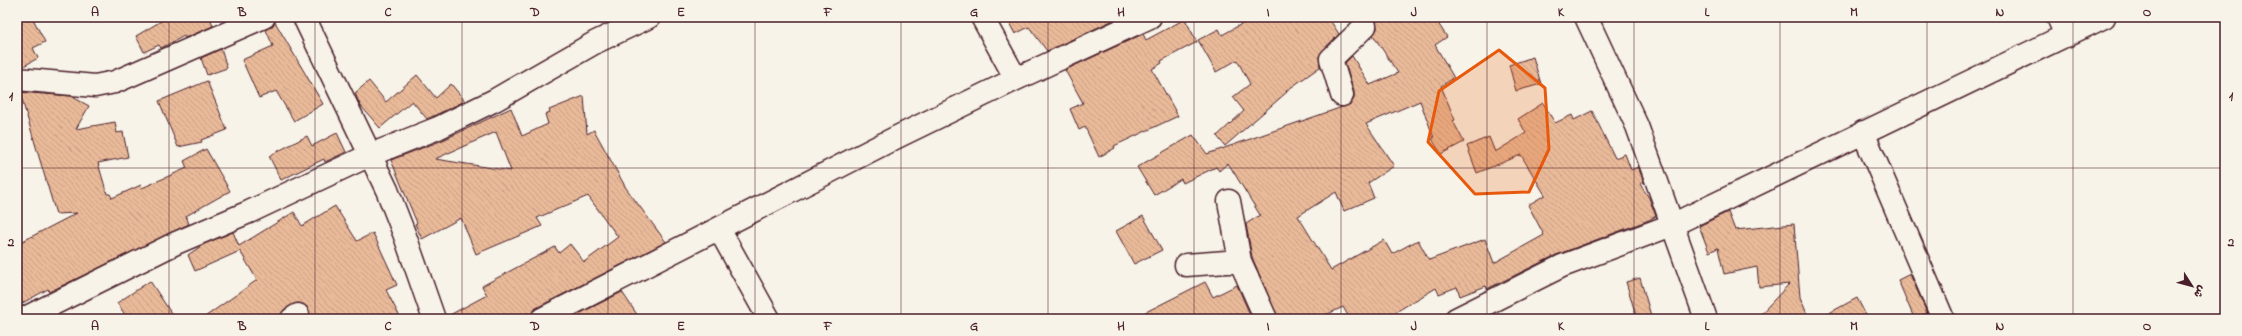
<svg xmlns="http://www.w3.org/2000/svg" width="2242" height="336" viewBox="0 0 2242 336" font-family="'Indie Flower','Playpen Sans Arabic',sans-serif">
	<defs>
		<pattern id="building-back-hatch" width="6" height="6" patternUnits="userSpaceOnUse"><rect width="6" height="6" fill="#e9ba99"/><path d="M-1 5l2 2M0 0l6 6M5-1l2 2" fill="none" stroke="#c99f84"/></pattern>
	</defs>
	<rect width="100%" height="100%" fill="#f7f3e8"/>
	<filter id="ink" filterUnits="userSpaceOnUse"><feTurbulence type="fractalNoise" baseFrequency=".025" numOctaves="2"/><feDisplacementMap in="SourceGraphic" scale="8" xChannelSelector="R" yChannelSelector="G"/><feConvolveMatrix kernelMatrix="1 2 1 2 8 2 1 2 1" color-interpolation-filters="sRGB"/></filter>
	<g filter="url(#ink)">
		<path fill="url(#building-back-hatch)" stroke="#4a1f2b" fill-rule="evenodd" d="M17 17H32L45 42 33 48 38 58 22 67H17Z
			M168 17H210L213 26 185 38 184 36 161 48 159 45 144 52 136 36Z
			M1006 17H1120L1047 51 1029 27 1015 34Z
			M1254 17H1328L1339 34 1319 56 1320 67 1286 91 1287 92 1225 146 1217 136 1244 111 1233 97 1250 84 1237 60 1216 72 1198 40 1219 29 1222 35Z
			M1376 17H1434L1447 37 1435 45 1454 78 1441 86 1455 120 1453 121 1464 142 1441 154 1432 139 1434 138 1420 101 1366 124 1394 166 1368 183 1374 198 1344 211 1336 192 1298 216 1331 270 1384 240 1392 254 1418 240 1429 260 1485 239 1494 263 1544 235 1528 205 1545 195 1521 155 1477 173 1467 146 1489 137 1495 152 1526 133 1518 119 1543 103 1555 123 1572 115 1574 120 1592 111 1615 158 1625 154 1631 170 1638 167 1644 182 1640 184 1649 198 1656 216 1649 220 1556 255 1487 289 1486 286 1460 296 1457 287 1439 294 1436 288 1384 319H1350L1343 307 1317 319H1278L1252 257 1246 224 1260 215 1228 163 1219 171 1216 167 1183 183 1181 179 1154 195 1137 167 1193 135 1207 154 1351 104 1354 98V92L1345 63 1352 56 1370 85 1398 73 1373 35 1377 29Z
			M1185 19 1197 42 1161 61 1162 63 1152 69 1178 116 1114 146 1115 148 1099 157 1085 127 1079 130 1070 109 1083 103 1065 70 1143 34 1146 40Z
			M275 22 323 104 294 121 276 91 259 98 242 60 273 46 266 30Z
			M221 49 227 68 207 75 201 58Z
			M1533 57 1541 84 1516 91 1509 65Z
			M417 75 436 98 451 84 465 101 427 119 412 101 380 128 360 105 355 93 369 81 386 102Z
			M207 81 227 130 201 140 202 142 178 147 159 101Z
			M17 92 71 96 89 106 76 129 115 122 117 133 123 132 128 157 98 163 107 194H110L112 198 141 185 142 188 187 168 184 161 206 149 230 191 186 216 189 224 49 292 48 289 17 306V244L77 213 56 214 20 93Z
			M584 96 587 134 594 130 626 188 666 242 536 308 530 318 527 313 516 319H446V317L487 295 482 286 555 247 559 253 570 244 584 262 618 237 588 196 537 218 542 226 476 254 461 218 422 239 415 224 417 223 391 160 443 140 511 108 522 136 548 124 545 114 550 112 549 110ZM496 132 511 171 435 159Z
			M337 133 346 152 325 162 324 159 281 180 269 156 307 136 312 146Z
			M335 206 357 241 373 233 397 285 386 290 401 319H310L308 308 298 303 285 309 280 319H202L257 280 240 251 195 271 188 255 204 244 233 232 239 246 294 212 302 226Z
			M1728 212 1735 230 1794 224 1800 297 1809 319H1756L1789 284 1759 287 1757 267 1724 274 1718 248 1709 252 1699 226Z
			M1143 216 1162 250 1134 264 1116 231Z
			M1910 274 1927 313 1914 318 1898 280Z
			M1640 278 1652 319H1637L1626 282Z
			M150 281 175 319H128L117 303Z
			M1205 282 1213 297 1237 285 1252 319H1132Z
			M622 292 640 319H569Z
			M1857 298 1868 319H1818Z"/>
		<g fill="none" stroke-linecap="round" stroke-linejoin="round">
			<g stroke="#4a1f2b" stroke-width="25">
				<path id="minor" d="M304 17 387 190 405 236 434 319
					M982 17 1016 79
					M2058 17 2066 36
					M17 79 95 86 115 82 264 17
					M1342 95 1331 59 1365 26 1363 17
					M1863 132 1943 319
					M1229 201 1240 261 1266 319
					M719 229 769 319
					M1186 265 1240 261
					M23 319 176 243 249 212 370 155 438 128 495 100 596 42 649 17
					M292 319 298 315
					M542 319 897 137 1016 79 1150 17
					M1456 319 1562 266 1672 225 2104 17"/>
			</g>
			<g stroke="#4a1f2b" stroke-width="25">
				<path id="secondary" d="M1586 17 1637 126 1706 319"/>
			</g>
			<use href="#minor" stroke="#f7f3e8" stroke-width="22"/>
			<use href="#secondary" stroke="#f7f3e8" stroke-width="22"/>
		</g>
	</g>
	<path fill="#e8590c" fill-opacity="0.2" stroke="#e8590c" stroke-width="3" stroke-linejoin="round" d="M1499 50 1545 88 1549 149 1529 192 1475 194 1428 142 1439 91Z"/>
	<path fill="none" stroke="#4a1f2b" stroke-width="1" stroke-opacity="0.55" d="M169 17V319M315 17V319M462 17V319M608 17V319M755 17V319M901 17V319M1048 17V319M1194 17V319M1341 17V319M1487 17V319M1634 17V319M1780 17V319M1927 17V319M2073 17V319M17 168H2225"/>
	<rect width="2242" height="336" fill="none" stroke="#f7f3e8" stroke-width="44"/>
	<g transform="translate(2192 286) rotate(126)" stroke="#f7f3e8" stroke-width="3" paint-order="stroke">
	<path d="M0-3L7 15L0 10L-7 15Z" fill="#4a1f2b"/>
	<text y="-6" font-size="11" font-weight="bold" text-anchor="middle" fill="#4a1f2b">ش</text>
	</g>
	<rect x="22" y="22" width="2198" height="292" fill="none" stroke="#4a1f2b" stroke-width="1.5"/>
	<g font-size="13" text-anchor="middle" font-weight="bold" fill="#4a1f2b">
		<text x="95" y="16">A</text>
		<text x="242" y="16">B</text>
		<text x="388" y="16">C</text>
		<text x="535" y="16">D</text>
		<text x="681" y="16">E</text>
		<text x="828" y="16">F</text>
		<text x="974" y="16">G</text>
		<text x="1121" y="16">H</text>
		<text x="1268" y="16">I</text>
		<text x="1414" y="16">J</text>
		<text x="1561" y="16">K</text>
		<text x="1707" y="16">L</text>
		<text x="1854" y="16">M</text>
		<text x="2000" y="16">N</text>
		<text x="2147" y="16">O</text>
		<text x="11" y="100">1</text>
		<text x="2231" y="100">1</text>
		<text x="11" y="246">2</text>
		<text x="2231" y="246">2</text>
		<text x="95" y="330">A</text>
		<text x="242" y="330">B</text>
		<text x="388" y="330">C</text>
		<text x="535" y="330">D</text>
		<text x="681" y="330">E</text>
		<text x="828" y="330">F</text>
		<text x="974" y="330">G</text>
		<text x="1121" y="330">H</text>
		<text x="1268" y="330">I</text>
		<text x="1414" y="330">J</text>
		<text x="1561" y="330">K</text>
		<text x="1707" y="330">L</text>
		<text x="1854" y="330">M</text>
		<text x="2000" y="330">N</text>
		<text x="2147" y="330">O</text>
	</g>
</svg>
